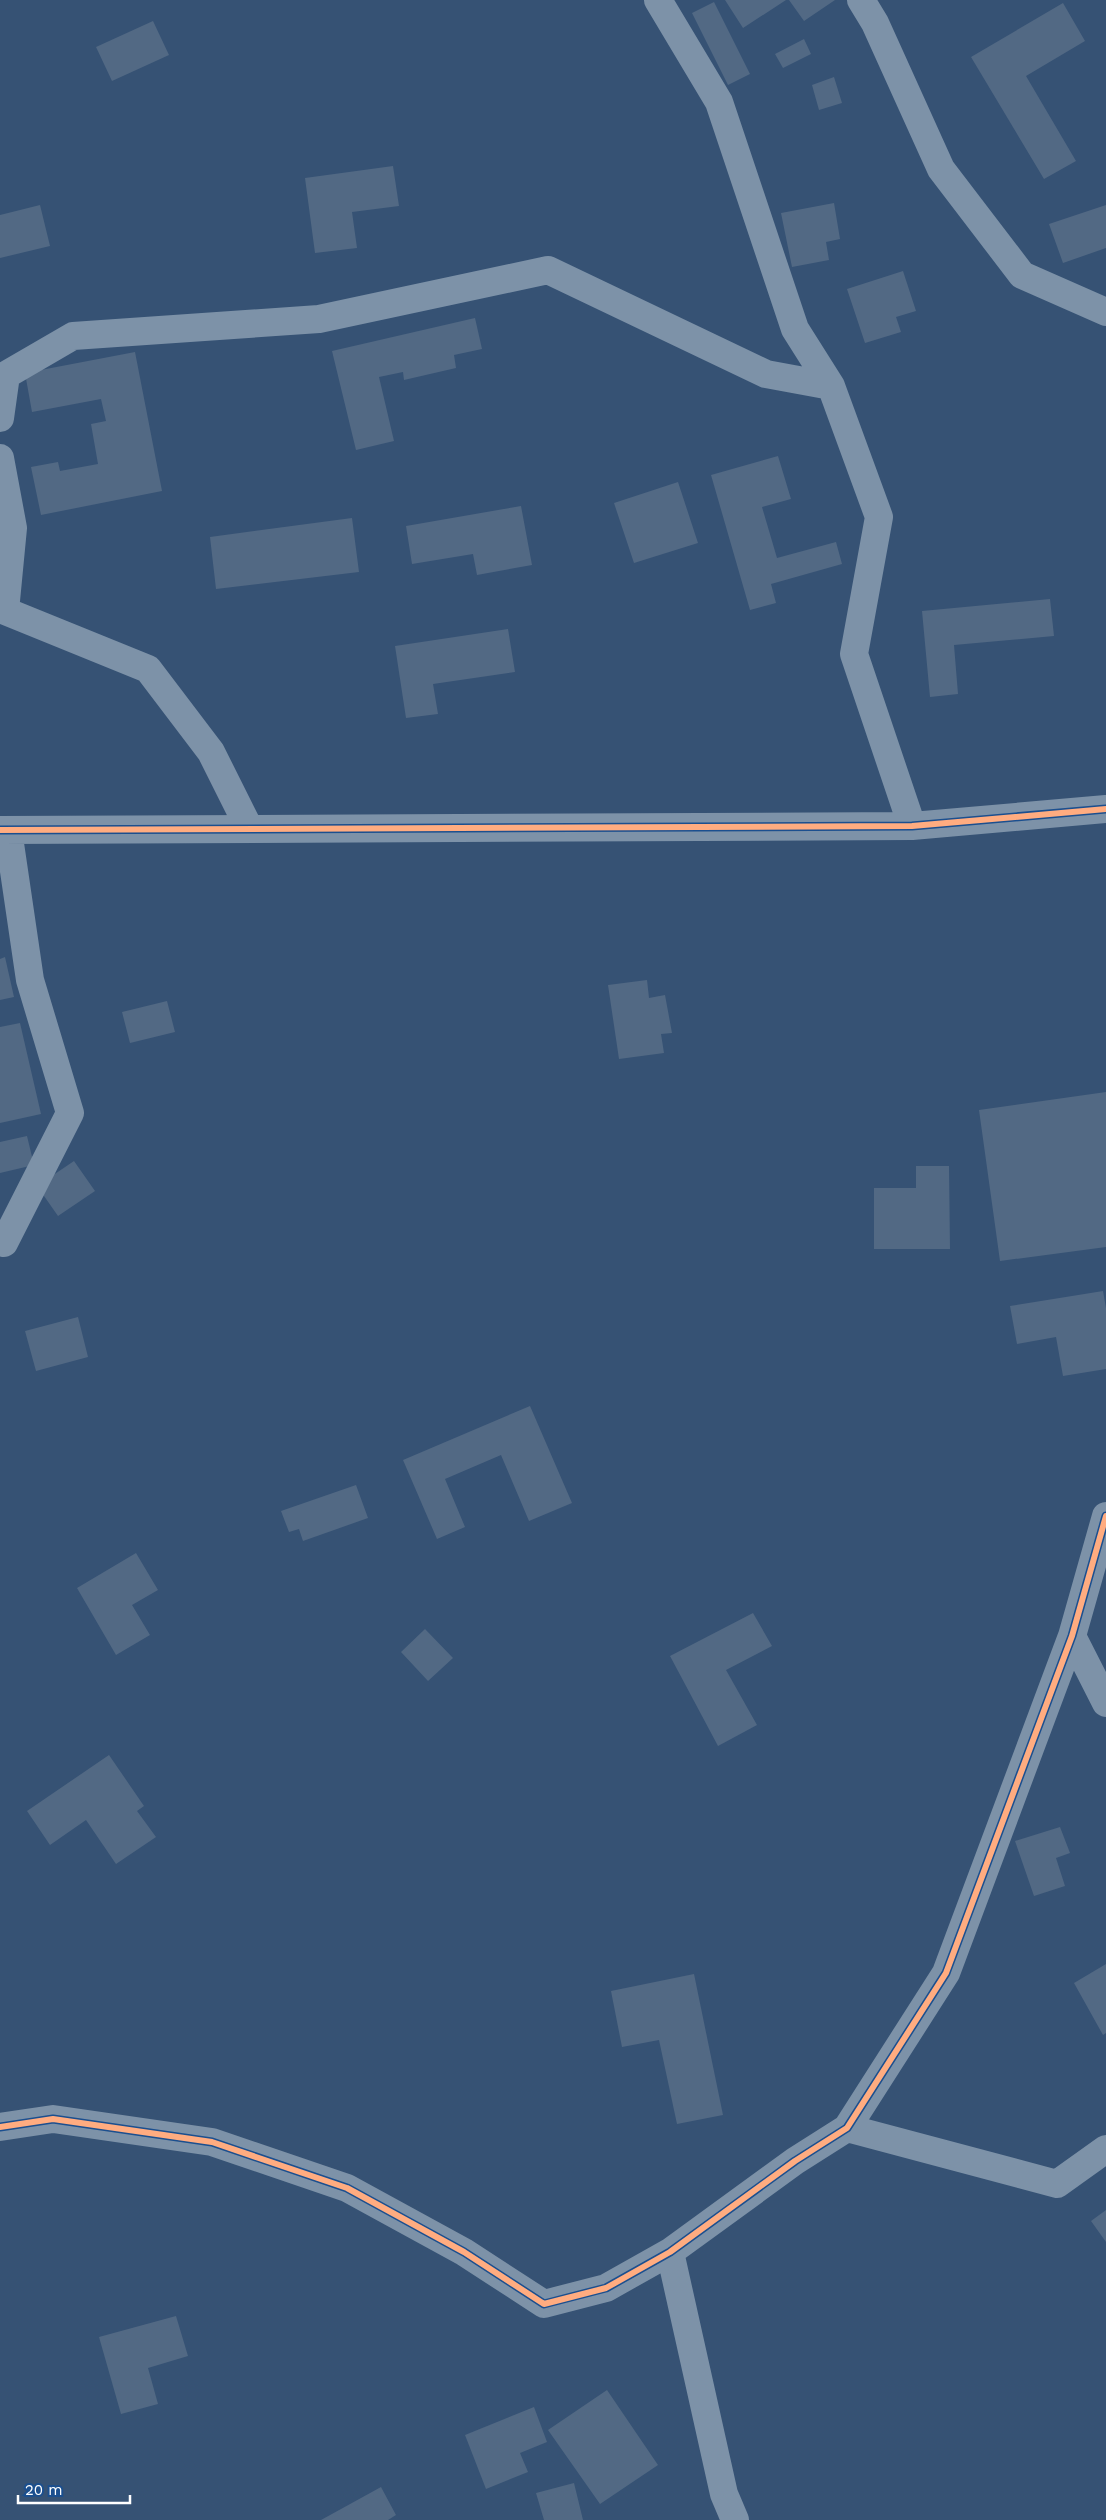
<svg xmlns="http://www.w3.org/2000/svg" width="1106" height="2520" viewBox="0 0 1106 2520" font-family="'Work Sans',sans-serif">
	<rect width="100%" height="100%" fill="#365274"/>
	<path fill="#526984" d="M725 0H786L743 28Z
		M789 0H835L804 21Z
		M714 2 750 74 728 85 692 13Z
		M1063 3 1085 41 1026 76 1076 161 1044 179 971 57Z
		M153 21 169 55 112 81 96 47Z
		M804 39 811 54 783 68 775 54Z
		M834 77 842 103 819 110 812 85Z
		M393 166 399 206 352 212 357 248 315 253 305 178Z
		M834 203 840 239 826 242 829 260 792 267 781 213Z
		M40 205 50 246 0 258V215Z
		M1106 205V248L1063 263 1049 224Z
		M903 271 916 311 896 317 901 332 865 343 847 289Z
		M475 318 482 349 454 355 456 368 404 380 403 372 379 377 394 441 356 450 332 351Z
		M135 352 162 491 41 515 31 467 58 462 60 471 98 464 91 424 106 421 101 399 32 412 25 373Z
		M778 456 791 499 762 507 777 558 836 542 842 564 771 584 776 603 750 610 711 475Z
		M678 482 698 543 634 563 614 503Z
		M521 506 532 565 477 575 473 554 412 564 406 526Z
		M352 518 359 572 216 589 210 537Z
		M1050 599 1054 636 954 645 958 694 930 697 922 611Z
		M508 629 515 672 433 684 438 714 406 718 395 646Z
		M5 957 14 997 0 1000V959Z
		M647 980 649 998 665 995 672 1033 661 1034 664 1053 619 1059 608 985Z
		M167 1001 175 1032 130 1043 122 1012Z
		M20 1023 41 1114 0 1123V1027Z
		M1106 1092V1247L1000 1261 979 1110Z
		M27 1136 34 1165 0 1173V1142Z
		M74 1161 95 1191 58 1216 37 1186Z
		M916 1166H949L950 1249H874V1188H916Z
		M1103 1291 1106 1308V1369L1063 1376 1056 1337 1017 1344 1010 1306Z
		M78 1317 88 1357 36 1371 25 1331Z
		M530 1406 572 1503 529 1521 501 1455 445 1479 465 1527 437 1539 403 1460Z
		M356 1485 368 1518 303 1541 299 1529 289 1532 281 1511Z
		M136 1553 158 1590 132 1605 150 1635 116 1655 77 1588Z
		M753 1613 772 1646 726 1670 757 1725 718 1746 670 1656Z
		M425 1629 453 1658 428 1681 401 1652Z
		M109 1755 144 1806 137 1811 156 1837 116 1864 86 1820 50 1845 27 1811Z
		M1060 1827 1070 1853 1056 1858 1065 1886 1034 1896 1015 1841Z
		M1106 1964V2033L1103 2035 1074 1983Z
		M694 1974 723 2115 677 2124 659 2040 622 2047 611 1991Z
		M1106 2210V2242L1091 2221Z
		M176 2316 188 2356 148 2368 158 2404 121 2414 99 2337Z
		M607 2390 658 2465 600 2504 548 2430Z
		M534 2407 547 2442 520 2453 528 2472 486 2489 465 2435Z
		M574 2483 583 2520H544L536 2493Z
		M381 2487 396 2515 388 2520H321Z"/>
	<g fill="none" stroke-linecap="round" stroke-linejoin="round">
		<path stroke="#7d92a8" stroke-width="28" d="M658 0 719 102 795 329 831 386 879 517 854 654 912 826
			M861 0 875 23 941 169 1022 275 1106 312
			M0 418 6 375 73 336 319 319 548 270 766 374 831 386
			M0 458 13 528 5 611
			M0 609 148 669 211 752 249 828
			M0 830 912 826 1106 809
			M4 1243 70 1113 30 980 8 830
			M1072 1636 1106 1703
			M0 2127 53 2119 212 2142 347 2188 464 2252 544 2304 606 2288 670 2252 795 2161 847 2128 946 1973 1072 1636 1106 1516
			M847 2128 1057 2184 1106 2149
			M670 2252 724 2494 735 2520"/>
		<g stroke="#1b4f8f" stroke-width="9">
			<path id="cycleway" d="M0 830 912 826 1106 809
				M0 2127 53 2119 212 2142 347 2188 464 2252 544 2304 606 2288 670 2252 795 2161 847 2128 946 1973 1072 1636 1106 1516"/>
		</g>
		<use href="#cycleway" stroke="#ffac80" stroke-width="6"/>
	</g>
	<path d="M18 2495v8h112v-8" fill="none" stroke="#ffffff" stroke-width="2.5"/>
	<text x="25" y="2495" font-size="15" fill="#ffffff" stroke="#1b4f8f" stroke-width="4" paint-order="stroke">20 m</text>
</svg>
